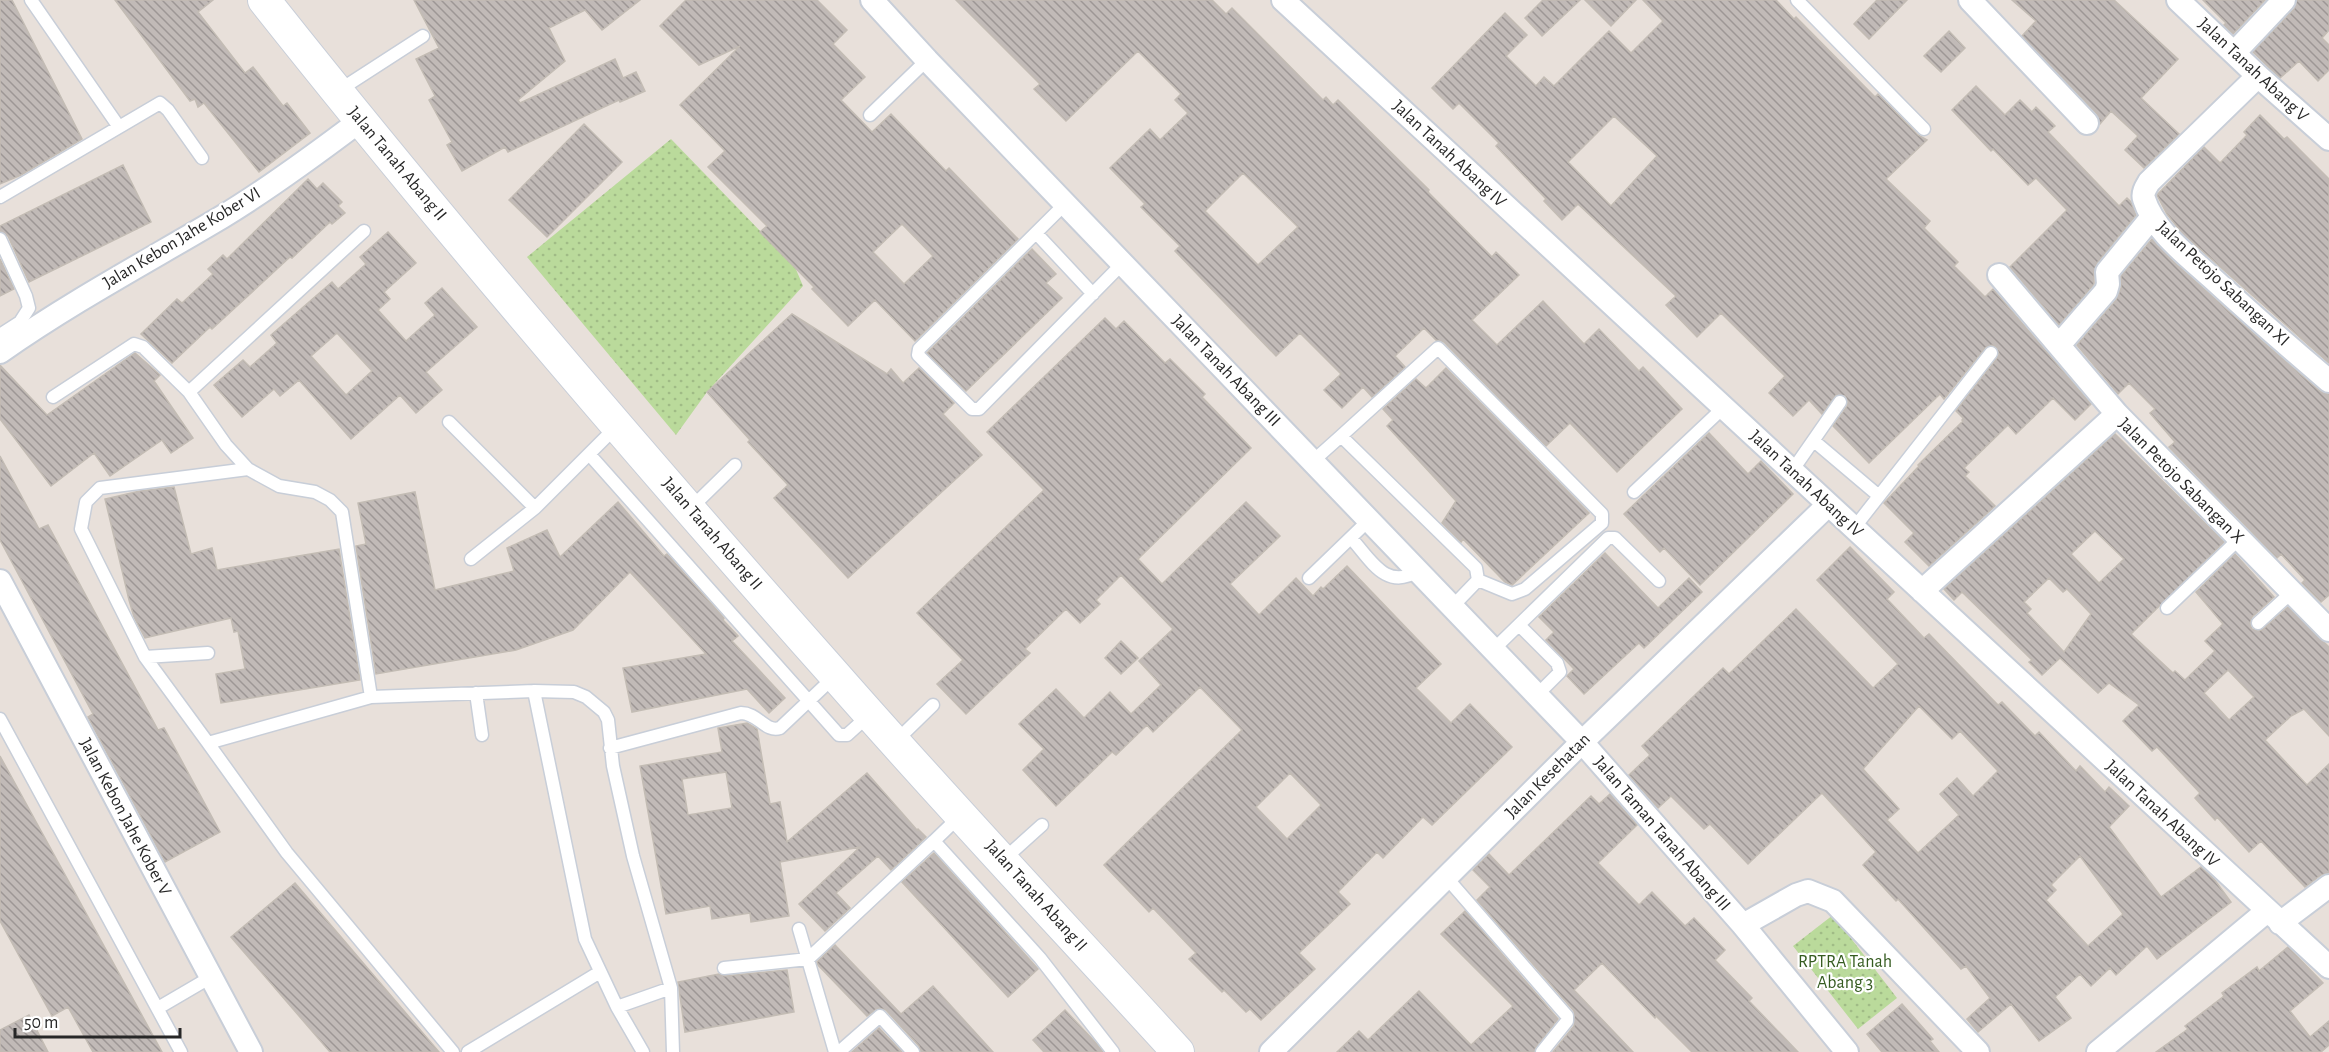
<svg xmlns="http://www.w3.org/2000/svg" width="2329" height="1052" viewBox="0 0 2329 1052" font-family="'Alegreya Sans',sans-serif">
	<defs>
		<pattern id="park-dots" width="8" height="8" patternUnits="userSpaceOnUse" patternTransform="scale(1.5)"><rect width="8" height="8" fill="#bada9b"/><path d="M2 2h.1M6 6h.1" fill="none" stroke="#a0bb86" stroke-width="1.8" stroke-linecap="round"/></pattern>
		<pattern id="building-back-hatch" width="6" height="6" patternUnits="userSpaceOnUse" patternTransform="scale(1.5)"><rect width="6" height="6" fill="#c1bab7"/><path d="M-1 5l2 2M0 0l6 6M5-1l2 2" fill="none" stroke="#9d9795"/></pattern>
	</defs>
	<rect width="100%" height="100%" fill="#e8e0da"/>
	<path fill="url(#park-dots)" d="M671 139 795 267 803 286 707 392 676 435 527 257Z
		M1833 915 1897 998 1858 1029 1793 946Z"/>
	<path fill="url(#building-back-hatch)" stroke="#c3bcb4" stroke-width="1.5" fill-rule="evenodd" d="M0 0H12L82 139 21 175 0 184Z
		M115 0H213L198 12 245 73 253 67 283 106 287 103 310 133 259 172 204 103 198 107 195 99 190 101Z
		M414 0H640L602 30 585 10 549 28 565 61 518 100 520 103 615 59 623 78 636 72 645 91 620 102 619 100 508 152 505 147 462 171 447 145 452 142 429 100 435 96 416 59 439 48Z
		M686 0H817L847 30 833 44 865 77 841 100 872 132 891 114 946 171 949 168 1018 239 915 341 875 300 848 326 812 289 814 287 760 232 767 226 708 167 725 151 680 105 740 46 699 65 660 26ZM902 224 933 256 904 284 873 252Z
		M956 0H1212L1226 14 1232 8 1323 100 1326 97 1333 105 1338 100 1429 190 1428 192 1492 257 1496 252 1519 275 1472 320 1497 345 1543 301 1584 344 1599 329 1639 371 1643 367 1682 409 1617 472 1570 423 1546 446 1444 342 1436 340 1424 328 1395 356 1405 367 1372 397 1363 387 1342 408 1324 390 1341 374 1300 333 1276 356 1175 251 1180 246 1141 207 1145 204 1110 168 1150 129 1160 140 1188 113 1175 100 1181 94 1138 51 1066 121 1034 89 1040 84ZM1243 173 1298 227 1258 265 1205 211Z
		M1543 0H1580L1542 36 1525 18Z
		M1585 0H1636L1611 26Z
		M1643 0H1776L1794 19 1796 17 1875 97 1878 94 1918 135 1927 140 1886 179 1930 221 1924 228 1958 262 1954 266 1985 297 1993 289 2091 404 2075 420 2053 398 2016 434 2008 425 1964 468 1969 472 1965 476 1995 506 1929 566 1905 542 1914 533 1884 503 1919 466 1918 465 1963 421 1962 420 1963 418 1956 411 1997 358 1999 354 1996 347 1992 345 1985 348 1944 399 1940 394 1869 463 1833 426 1847 406 1848 402 1845 396 1836 395 1822 414 1809 400 1793 416 1769 393 1785 376 1721 313 1697 337 1666 305 1676 296 1578 204 1562 220 1544 201 1546 199 1496 146 1499 143 1459 103 1453 109 1432 88 1505 13 1527 35 1506 56 1536 86 1544 77 1554 86 1609 31 1631 53 1663 21ZM1614 116 1657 156 1611 206 1568 162Z
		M1877 0H1907L1869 39 1854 24Z
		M2012 0H2114L2178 59 2141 98 2179 134 2144 168 2125 150 2138 136 2111 111 2100 124 2097 114 2022 36 2036 21Z
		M2203 0H2265L2233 34 2224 25 2226 23Z
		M2297 0H2329V30L2322 38 2329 45V70L2318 81 2299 61 2280 78 2253 52 2294 9Z
		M1949 31 1965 48 1941 72 1924 56Z
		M1976 86 2005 115 2020 100 2032 112 2036 107 2055 126 2048 132 2119 206 2127 198 2131 202 2136 215 2097 263 2094 272V284L2059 325 2010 267 2067 210 2036 178 2028 185 1993 149 1991 151 1952 110Z
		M2260 115 2284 139 2287 137 2329 179V363L2182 233 2167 214 2157 195 2204 147 2220 163 2247 135 2244 132Z
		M584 124 622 162 547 237 509 200Z
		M123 165 151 222 29 282 8 236 0 231V226Z
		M308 179 317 189 323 183 342 202 338 206 345 213 332 224 330 222 292 258 290 257 212 329 210 327 172 363 141 334 177 299 182 303 213 274 208 269 223 255 227 259Z
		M388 232 416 263 384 292 390 299 378 310 406 341 435 315 425 303 442 288 477 327 426 372 442 390 416 413 400 395 351 439 299 380 280 396 274 389 242 417 214 385 243 360 250 367 277 343 271 335 332 282 338 289 366 264 360 257ZM337 333 372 371 346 395 311 356Z
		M2152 239 2173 261 2261 340 2320 391 2329 394V595L2321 602 2302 583 2305 580 2281 554 2277 558 2169 447 2175 442 2150 413 2155 409 2129 383 2118 394 2077 345 2116 300 2121 288V276Z
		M1032 249 1056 274 1046 283 1062 298 966 391 927 353Z
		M0 259 14 289 0 296Z
		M792 314 887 374 891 369 903 383 919 368 954 403 943 414 982 455 848 578 774 498 788 485 748 442 750 440 707 392Z
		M1105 318 1116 329 1124 321 1165 363 1170 359 1205 394 1202 397 1251 448 1138 559 1162 584 1246 502 1280 536 1230 584 1259 615 1296 578 1313 596 1321 587 1323 589 1347 566 1441 664 1416 688 1451 723 1470 704 1512 747 1432 825 1423 817 1383 858 1377 852 1338 892 1350 904 1299 953 1315 969 1261 1020 1250 1009 1246 1012 1224 990 1222 992 1189 959 1196 953 1153 908 1149 912 1104 865 1242 730 1200 687 1153 732 1147 725 1116 755 1112 752 1056 806 1023 770 1044 749 1019 724 1056 689 1084 718 1110 692 1131 714 1161 685 1139 661 1173 629 1121 575 1096 600 1100 604 1080 623 1066 609 1025 649 1030 653 966 714 937 684 963 660 917 613 1044 490 987 432ZM1290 773 1321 805 1287 839 1256 807Z
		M135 353 160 375 154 381 193 438 171 453 162 440 110 476 94 453 51 486 0 419V365L47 415Z
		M1446 368 1589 513 1512 585 1505 582 1463 539 1461 542 1442 523 1456 501 1387 426 1393 420 1383 409 1416 379 1426 388Z
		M1709 433 1748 474 1761 461 1793 494 1700 585 1664 548 1660 552 1624 514Z
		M2115 434 2224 542 2131 634 2173 673 2175 671 2185 680 2215 651 2205 641 2223 624 2196 592 2235 554 2274 597 2252 617 2250 624 2252 629 2259 631 2263 629 2288 607 2329 647V736L2304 709 2291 716 2265 740 2307 785 2329 764V873L2321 875 2305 887 2261 841 2249 852 2217 817 2215 820 2195 798 2200 793 2157 747 2152 751 2123 721 2139 705 2109 683 2098 693 2060 658 2042 675 2029 662 2032 660 1962 592 1954 600 1944 589ZM2095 531 2124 559 2099 583 2071 554ZM2049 578 2063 592 2067 589 2091 614 2064 652 2027 613 2031 609 2024 602ZM2228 670 2254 697 2229 720 2204 693Z
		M0 456 39 529 48 525 158 730 164 728 220 832 165 862 88 717 93 714 0 540Z
		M174 487 191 554 212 548 217 570 339 549 360 680 221 703 216 674 245 669 238 631 234 632 231 618 145 638 134 617 129 600 105 499 140 491Z
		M415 492 435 590 514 571 507 548 547 530 560 557 618 502 664 556 667 554 724 618 723 620 738 636 732 641 785 698 769 713 747 689 632 712 623 668 706 654 630 572 573 630 516 650 376 674 356 546 366 544 358 503Z
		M1850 547 1894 592 1887 599 1924 638 1929 634 1998 705 2002 702 2035 736 2039 732 2076 771 2080 766 2105 792 2109 787 2129 806 2109 827 2161 897 2201 867 2214 879 2231 902 2157 959 2147 946 2116 975 2110 968 2091 986 2080 974 2055 997 2071 1018 2039 1041 2011 1004 1978 1032 1967 1019 1990 998 1966 966 1961 969 1898 899 1896 901 1863 865 1876 852 1822 793 1748 864 1710 824 1704 829 1671 796 1658 808 1629 775 1650 755 1642 746 1723 668 1729 674 1796 609 1873 688 1898 664 1817 580ZM1919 706 1952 739 1960 731 1998 771 1973 796 1957 778 1940 794 1959 815 1918 853 1887 820 1899 809 1863 769ZM2080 856 2123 914 2088 946 2046 900 2056 890 2051 885Z
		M1605 553 1658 608 1689 578 1702 592 1644 648 1639 643 1584 694 1567 676 1574 669 1546 640 1554 632 1539 617Z
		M1121 641 1138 658 1121 674 1105 658Z
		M747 723 757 729 770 804 780 802 787 842 867 773 917 830 918 829 926 837 891 870 878 856 836 893 850 908 825 931 799 904 860 847 780 862 789 916 751 922 750 913 712 919 710 906 666 914 640 766 722 752 718 728ZM726 772 732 808 688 815 682 779Z
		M0 756 162 1052H93L68 1007 52 1016 0 921Z
		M1610 794 1637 825 1598 863 1639 905 1652 892 1685 926 1694 918 1725 950 1715 960 1752 998 1749 1001 1798 1052H1692L1656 1016 1655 1018 1602 963 1574 990 1633 1052H1553L1574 1026V1011L1477 900 1490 887 1473 870 1489 854 1509 875 1591 796 1599 804Z
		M934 853 1038 969 1008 997 902 882Z
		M295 883 439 1052H330L231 937Z
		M1465 911 1558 1019 1536 1047 1534 1052H1337L1359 1031 1368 1040 1419 991 1471 1045 1513 1006 1441 934Z
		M835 945 901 1014 933 986 993 1052H921L919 1046 886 1010 878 1008 867 1016 818 965 817 962Z
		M2288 947 2323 983 2290 1011 2310 1037 2329 1021V1045L2321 1052H2156L2188 1029 2185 1026 2224 996 2222 993 2257 967 2259 971Z
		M787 970 794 1012 685 1032 678 982 719 974 725 976Z
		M1902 1004 1933 1039 1930 1041 1939 1052H1882L1867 1034Z
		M1065 1010 1096 1043 1103 1052H1044L1033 1040Z
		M29 1015 48 1052H0V1030Z
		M879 1028 902 1052H852Z"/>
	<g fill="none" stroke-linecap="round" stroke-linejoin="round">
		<g stroke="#c8ced8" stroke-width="15">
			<path id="lane" d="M31 0 119 127
				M1797 0 1924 129
				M338 91 423 36
				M870 115 927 60
				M0 197 160 103 168 110 202 158
				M1065 204 919 349 918 355 972 409H979L1123 263
				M364 231 189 392 226 445 248 469 279 486 315 492 330 500 342 512 371 697
				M1036 233 1093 294
				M0 239 26 296 29 308 20 322 0 335
				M53 397 134 344 143 347 189 392
				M449 422 535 508
				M1341 436 1438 348 1602 514V523L1525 589 1512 594 1478 580
				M1814 441 1879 496
				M589 454 839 735H847L868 716
				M1313 461 1341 436 1476 568 1478 580 1452 607
				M248 469 100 488 86 502 81 529 145 657 208 743 371 697 534 691 574 692 586 697 604 712 608 720 613 766 633 856 671 988 673 1052
				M1792 471 1840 402
				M1634 492 1723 408
				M691 508 735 465
				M1854 528 1991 353
				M1351 538C1371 560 1386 591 1418 571
				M471 559 535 508 616 427
				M1309 578 1369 520
				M2167 608 2239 539
				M2258 623 2291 593
				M1519 625 1557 663 1560 672 1537 695
				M1493 650 1608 538H1615L1659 581
				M145 657 208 653
				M534 691 585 939 617 1007 643 1052
				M476 693 482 735
				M0 719 181 1052
				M895 742 933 705
				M208 743 287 853 453 1052
				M610 748 741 713C758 713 766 733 780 728L835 676
				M960 816 934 841 1040 958 1113 1052
				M1003 860 1042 825
				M1446 877 1567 1016V1021L1542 1052
				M799 929 835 1052
				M724 968 808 959 934 841
				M617 1007 671 988
				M158 1008 211 977
				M468 1052 600 972
				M839 1052 880 1016 913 1052"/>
		</g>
		<g stroke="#c8ced8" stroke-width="26">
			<path id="street" d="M872 0 927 60 1582 742 1743 925 1847 1052
				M1283 0 2329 967
				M1970 0 2087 123
				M2178 0 2258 76 2329 139
				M2234 53 2284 0
				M2258 76 2149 182C2146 187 2142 193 2144 199 2154 231 2188 256 2212 278 2250 313 2289 347 2329 381
				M1999 275 2117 414 2329 630
				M2059 345 2106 291 2108 284 2107 272 2152 217
				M0 352C71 302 148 261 222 217 270 188 316 154 361 120
				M0 581 251 1052
				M1922 591 2117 414
				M2280 923 2329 886
				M1743 925 1796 895 1808 891 1833 901 1978 1052
				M1271 1052 1582 742 1828 505
				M2098 1052 2267 911"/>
		</g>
		<g stroke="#c8ced8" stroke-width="34">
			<path id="secondary" d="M264 0C447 231 639 454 834 674 946 802 1063 926 1178 1052"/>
		</g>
		<use href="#lane" stroke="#fff" stroke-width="12"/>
		<use href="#street" stroke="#fff" stroke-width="22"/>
		<use href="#secondary" stroke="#fff" stroke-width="32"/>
	</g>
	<g text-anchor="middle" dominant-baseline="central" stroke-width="4.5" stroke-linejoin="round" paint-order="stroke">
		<g font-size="18" fill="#272727" stroke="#fff">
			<text transform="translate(2253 70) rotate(43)">Jalan Tanah Abang V</text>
			<text transform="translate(1449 154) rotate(43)">Jalan Tanah Abang IV</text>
			<text transform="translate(397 164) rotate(50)">Jalan Tanah Abang II</text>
			<text transform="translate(182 238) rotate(-31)">Jalan Kebon Jahe Kober VI</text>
			<text transform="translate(2223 284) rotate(43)">Jalan Petojo Sabangan XI</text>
			<text transform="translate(1226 371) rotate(46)">Jalan Tanah Abang III</text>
			<text transform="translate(2181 481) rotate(45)">Jalan Petojo Sabangan X</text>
			<text transform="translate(1806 484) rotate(43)">Jalan Tanah Abang IV</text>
			<text transform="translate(712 534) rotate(49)">Jalan Tanah Abang II</text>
			<text transform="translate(1548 776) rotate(-45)">Jalan Kesehatan</text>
			<text transform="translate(2162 814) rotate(43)">Jalan Tanah Abang IV</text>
			<text transform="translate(125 817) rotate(62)">Jalan Kebon Jahe Kober V</text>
			<text transform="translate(1662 834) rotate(49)">Jalan Taman Tanah Abang III</text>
			<text transform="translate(1036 896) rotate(48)">Jalan Tanah Abang II</text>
		</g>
		<g font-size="18" fill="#355b20" stroke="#fff">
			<text x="1845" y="962">RPTRA Tanah<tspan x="1845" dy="21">Abang 3</tspan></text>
		</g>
	</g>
	<path d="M15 1028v9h165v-9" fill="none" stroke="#272727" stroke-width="3"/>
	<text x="24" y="1028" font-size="18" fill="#272727" stroke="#ffffff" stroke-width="4.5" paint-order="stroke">50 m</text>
</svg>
